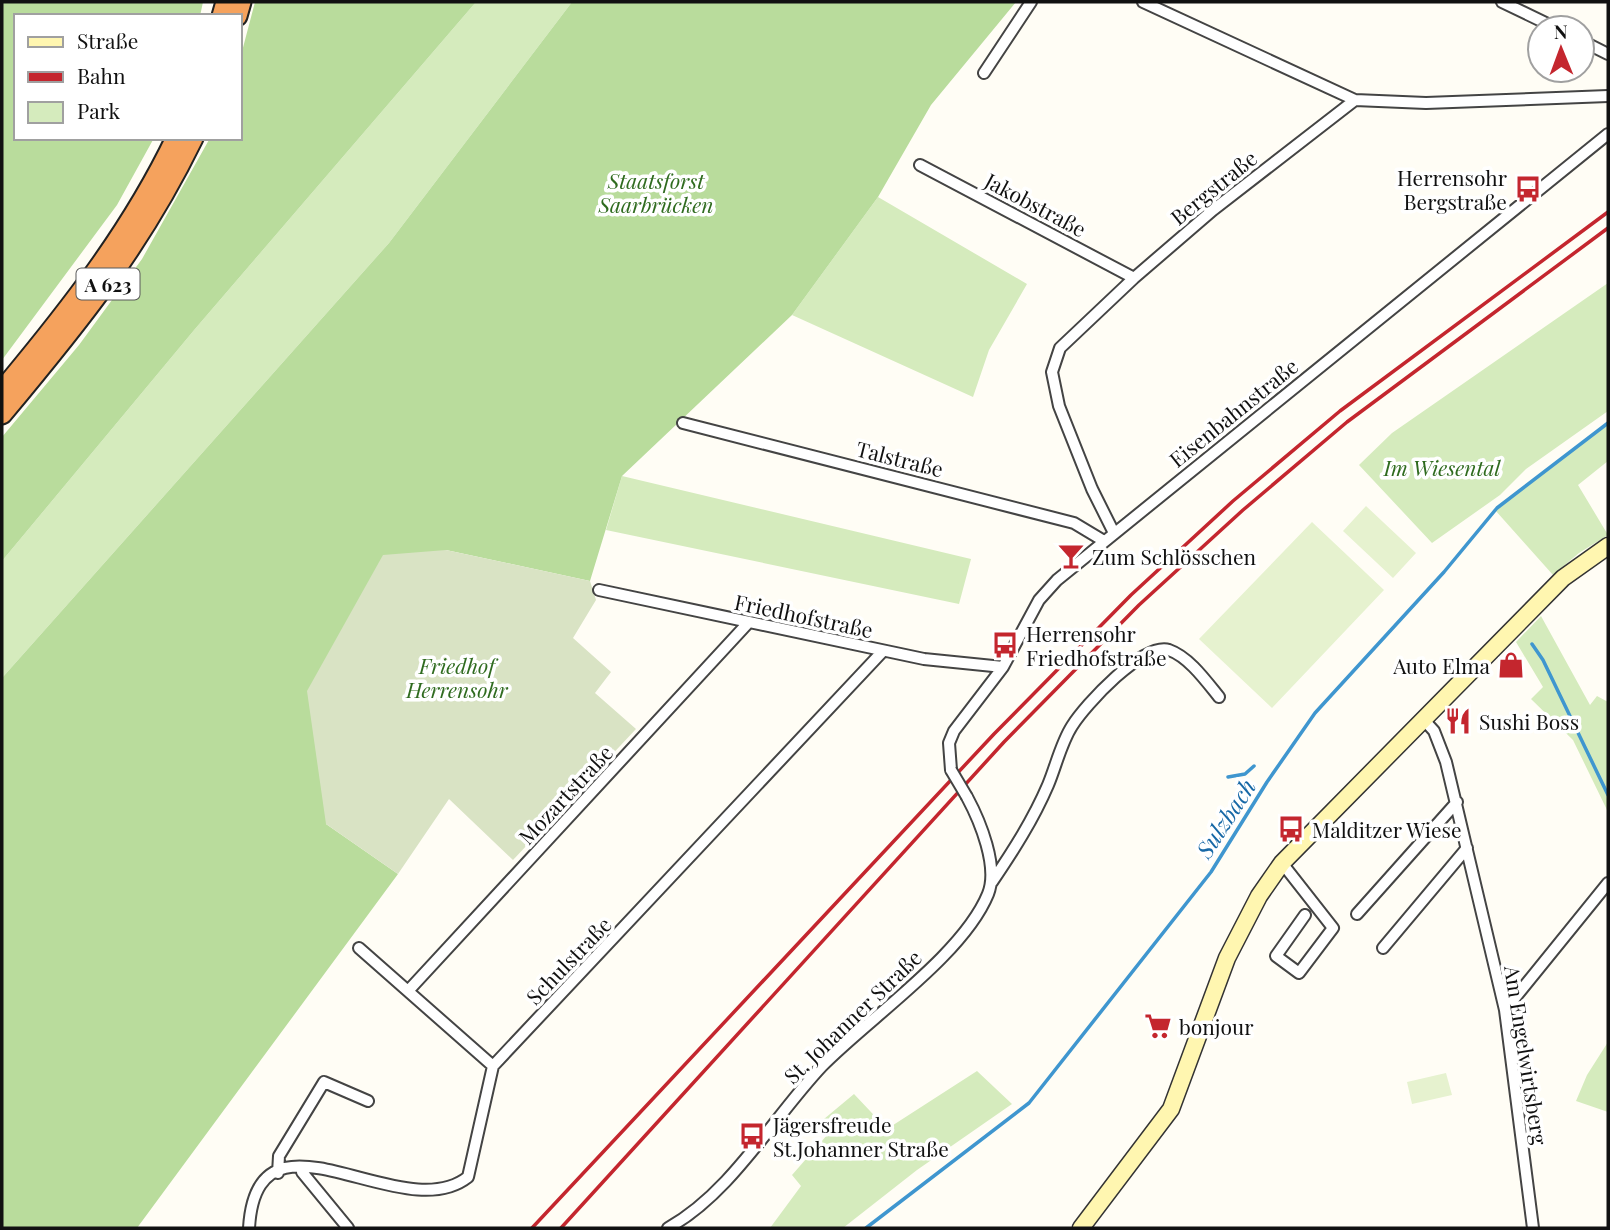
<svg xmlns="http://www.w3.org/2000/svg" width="1610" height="1230" viewBox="0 0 1610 1230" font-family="'Playfair Display',serif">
	<rect width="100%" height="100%" fill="#fffdf5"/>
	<path fill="#d5ebbd" d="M476 2H572L389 243 2 678V561L195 329Z
		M878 197 1027 284 989 350 973 397 792 315Z
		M1608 283V411L1526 469 1500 495 1432 543 1359 465 1392 433Z
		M1608 422V461L1578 485 1608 535 1579 553 1553 575 1495 510Z
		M622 476 971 559 959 604 606 530Z
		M1541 616 1590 705 1597 696 1608 702V812L1573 740 1531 699 1543 687 1516 642Z
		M1608 1042V1112L1576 1101 1587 1075Z
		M977 1071 1012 1104 917 1170 843 1228H770L801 1186 792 1175 828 1134 818 1124 854 1094 887 1129Z"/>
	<path fill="#b9dc9c" d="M2 2H203L200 16H16V138H154L117 205 2 360Z
		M255 2H476L195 329 2 561V437L79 345 142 259 210 138H240V59Z
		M572 2H1016L931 105 878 197 792 315 622 476 590 581 446 550 326 824 398 874 137 1228H2V678L389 243Z"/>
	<path fill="#d9e3c4" d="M446 550 590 581 596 600 573 638 611 672 595 693 636 729 513 860 449 799 398 874 326 824 307 691 383 555Z"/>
	<path fill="#e6f2cf" d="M1366 506 1416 553 1393 578 1343 531Z
		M1312 522 1384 590 1272 708 1199 639Z
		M1446 1073 1452 1095 1412 1104 1407 1082Z"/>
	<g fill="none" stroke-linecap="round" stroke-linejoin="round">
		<path stroke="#3f96cf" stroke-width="3.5" d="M1532 644 1543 660 1608 795
			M1228 777 1245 774 1254 766
			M866 1228 1029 1103 1211 872 1267 782 1315 713 1444 572 1497 508 1608 423"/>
		<g stroke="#444" stroke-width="14">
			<path id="minor" d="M1143 2 1355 100
				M1502 2 1556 28
				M1582 41 1608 54
				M984 73 1031 2
				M920 165 1134 278
				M683 423 1074 523 1104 541
				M1114 533 1092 489 1059 406 1052 372 1060 348 1134 278 1213 210 1355 100 1426 103 1608 96
				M599 590 924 659 1003 667
				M1424 720 1434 731 1446 762 1505 1010 1533 1228
				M951 770 949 743 954 731 1003 667 1039 600 1057 580 1608 134
				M1282 863 1333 928 1299 973 1276 956 1305 915
				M992 882C1013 851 1033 820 1048 785 1056 766 1061 743 1072 726 1085 705 1143 642 1169 650 1189 657 1206 681 1219 697
				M1357 914 1457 802
				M359 948 493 1066
				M1383 948 1467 848
				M408 991 748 623
				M1505 1010 1608 883
				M302 1172 348 1228
				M278 1173 279 1156 324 1082 368 1101
				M249 1228C257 1093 401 1230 468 1177L493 1066 883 651
				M668 1228C731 1193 773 1118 822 1066 869 1018 963 955 988 894 999 867 980 821 967 797"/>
		</g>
		<g stroke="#333" stroke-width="19">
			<path id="secondary" d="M1081 1228 1171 1109 1227 958 1259 896 1282 863 1563 578 1608 546"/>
		</g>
		<g stroke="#222" stroke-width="23">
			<path id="motorway" d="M222 16 226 2
				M237 16 241 2
				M2 391C68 312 131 232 176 138
				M2 414C78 323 140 247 193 138"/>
		</g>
		<use href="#minor" stroke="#fff" stroke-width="10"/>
		<use href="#secondary" stroke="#fff6b0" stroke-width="16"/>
		<use href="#motorway" stroke="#f5a25d" stroke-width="19"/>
		<path stroke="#c4262e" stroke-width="3.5" d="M532 1228 994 734 1131 595 1233 501 1340 411 1608 212
			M561 1228 1004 742 1139 605 1243 510 1347 422 1608 228"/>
		<g stroke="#444" stroke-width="14" stroke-linecap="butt">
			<path id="minor-bridge" d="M951 770 967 797"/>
		</g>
		<use href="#minor-bridge" stroke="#fff" stroke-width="10"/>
	</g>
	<defs>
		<g id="bus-bare" transform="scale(2.1)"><path d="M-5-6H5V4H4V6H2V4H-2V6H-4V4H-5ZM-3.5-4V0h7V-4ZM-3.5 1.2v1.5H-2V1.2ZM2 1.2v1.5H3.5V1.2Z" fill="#c4262e" stroke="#fff" stroke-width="2.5" paint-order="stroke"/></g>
		<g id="bar-bare" transform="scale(2.1)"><path d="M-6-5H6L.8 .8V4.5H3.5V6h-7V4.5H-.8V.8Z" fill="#c4262e" stroke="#fff" stroke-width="2.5" paint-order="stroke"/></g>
		<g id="shop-bare" transform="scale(2.1)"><path d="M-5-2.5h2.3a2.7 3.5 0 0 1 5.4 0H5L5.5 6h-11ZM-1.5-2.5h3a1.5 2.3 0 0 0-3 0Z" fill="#c4262e" stroke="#fff" stroke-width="2.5" paint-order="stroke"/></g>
		<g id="restaurant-bare" transform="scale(2.1)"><path d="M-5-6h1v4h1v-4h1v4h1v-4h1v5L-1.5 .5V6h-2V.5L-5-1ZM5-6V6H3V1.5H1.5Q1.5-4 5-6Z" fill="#c4262e" stroke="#fff" stroke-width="2.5" paint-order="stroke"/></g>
		<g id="supermarket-bare" transform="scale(2.1)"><path d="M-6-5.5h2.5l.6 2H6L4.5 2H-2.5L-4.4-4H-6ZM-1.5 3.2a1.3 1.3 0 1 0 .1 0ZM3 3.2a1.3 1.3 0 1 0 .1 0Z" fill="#c4262e" stroke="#fff" stroke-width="2.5" paint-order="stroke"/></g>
	</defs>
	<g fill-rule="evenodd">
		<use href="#bus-bare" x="1528" y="189"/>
		<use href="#bar-bare" x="1071" y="556"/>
		<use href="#bus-bare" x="1005" y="645"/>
		<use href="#shop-bare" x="1511" y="665"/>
		<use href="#restaurant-bare" x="1458" y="721"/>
		<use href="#bus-bare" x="1291" y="829"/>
		<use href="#supermarket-bare" x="1158" y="1026"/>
		<use href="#bus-bare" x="752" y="1136"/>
	</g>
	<g text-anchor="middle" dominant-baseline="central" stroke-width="7" stroke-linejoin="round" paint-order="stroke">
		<rect fill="#fff" stroke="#585858" stroke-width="2" x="76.5" y="268.5" width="63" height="31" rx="5"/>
		<g font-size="19" font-weight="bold" fill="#111">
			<text x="108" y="284">A 623</text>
		</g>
		<g font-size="21" fill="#111" stroke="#fff" text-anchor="start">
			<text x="1507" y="177" text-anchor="end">Herrensohr<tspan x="1507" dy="24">Bergstraße</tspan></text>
			<text x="1092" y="556">Zum Schlösschen</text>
			<text x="1026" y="633">Herrensohr<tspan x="1026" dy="24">Friedhofstraße</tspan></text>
			<text x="1490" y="665" text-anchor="end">Auto Elma</text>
			<text x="1479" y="721">Sushi Boss</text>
			<text x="1312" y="829">Malditzer Wiese</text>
			<text x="1179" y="1026">bonjour</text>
			<text x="773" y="1124">Jägersfreude<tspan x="773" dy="24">St.Johanner Straße</tspan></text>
		</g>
		<g font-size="21" font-style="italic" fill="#2f6b1f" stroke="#fff">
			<text x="656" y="180">Staatsforst<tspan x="656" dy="24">Saarbrücken</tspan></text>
			<text x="1442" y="467">Im Wiesental</text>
			<text x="457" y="665">Friedhof<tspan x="457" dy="24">Herrensohr</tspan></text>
		</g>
		<g font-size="21" fill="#111" stroke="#fff">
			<text transform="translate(1213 187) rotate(-39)">Bergstraße</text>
			<text transform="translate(1036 204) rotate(28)">Jakobstraße</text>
			<text transform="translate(1233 412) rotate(-39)">Eisenbahnstraße</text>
			<text transform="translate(900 458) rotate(14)">Talstraße</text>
			<text transform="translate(804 615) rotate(12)">Friedhofstraße</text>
			<text transform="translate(565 794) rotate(-47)">Mozartstraße</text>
			<text transform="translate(568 960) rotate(-46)">Schulstraße</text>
			<text transform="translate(852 1016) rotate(-44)">St. Johanner Straße</text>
			<text transform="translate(1527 1055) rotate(81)">Am Engelwirtsberg</text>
		</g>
		<g font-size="23" font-style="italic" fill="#1768a6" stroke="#fff">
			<text transform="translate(1225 818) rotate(-57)">Sulzbach</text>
		</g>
	</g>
	<rect width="1610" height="1230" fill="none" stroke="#111111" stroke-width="7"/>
	<rect x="14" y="14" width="228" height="126" fill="#ffffff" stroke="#a0a0a0" stroke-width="2"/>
	<rect x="28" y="37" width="35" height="10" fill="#fff6b0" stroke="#a0a0a0" stroke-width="2"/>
	<text x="77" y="49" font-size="21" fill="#111111">Straße</text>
	<rect x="28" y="72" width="35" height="10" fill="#c4262e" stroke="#a0a0a0" stroke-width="2"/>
	<text x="77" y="84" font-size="21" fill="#111111">Bahn</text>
	<rect x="28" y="102" width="35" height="21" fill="#d5ebbd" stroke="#a0a0a0" stroke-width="2"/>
	<text x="77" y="119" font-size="21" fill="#111111">Park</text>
	<g transform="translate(1561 49) rotate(359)"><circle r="33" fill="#ffffff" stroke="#a0a0a0" stroke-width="2"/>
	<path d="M0-5L12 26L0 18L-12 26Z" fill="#c4262e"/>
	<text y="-10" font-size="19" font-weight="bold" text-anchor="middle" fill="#111111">N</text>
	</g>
</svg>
